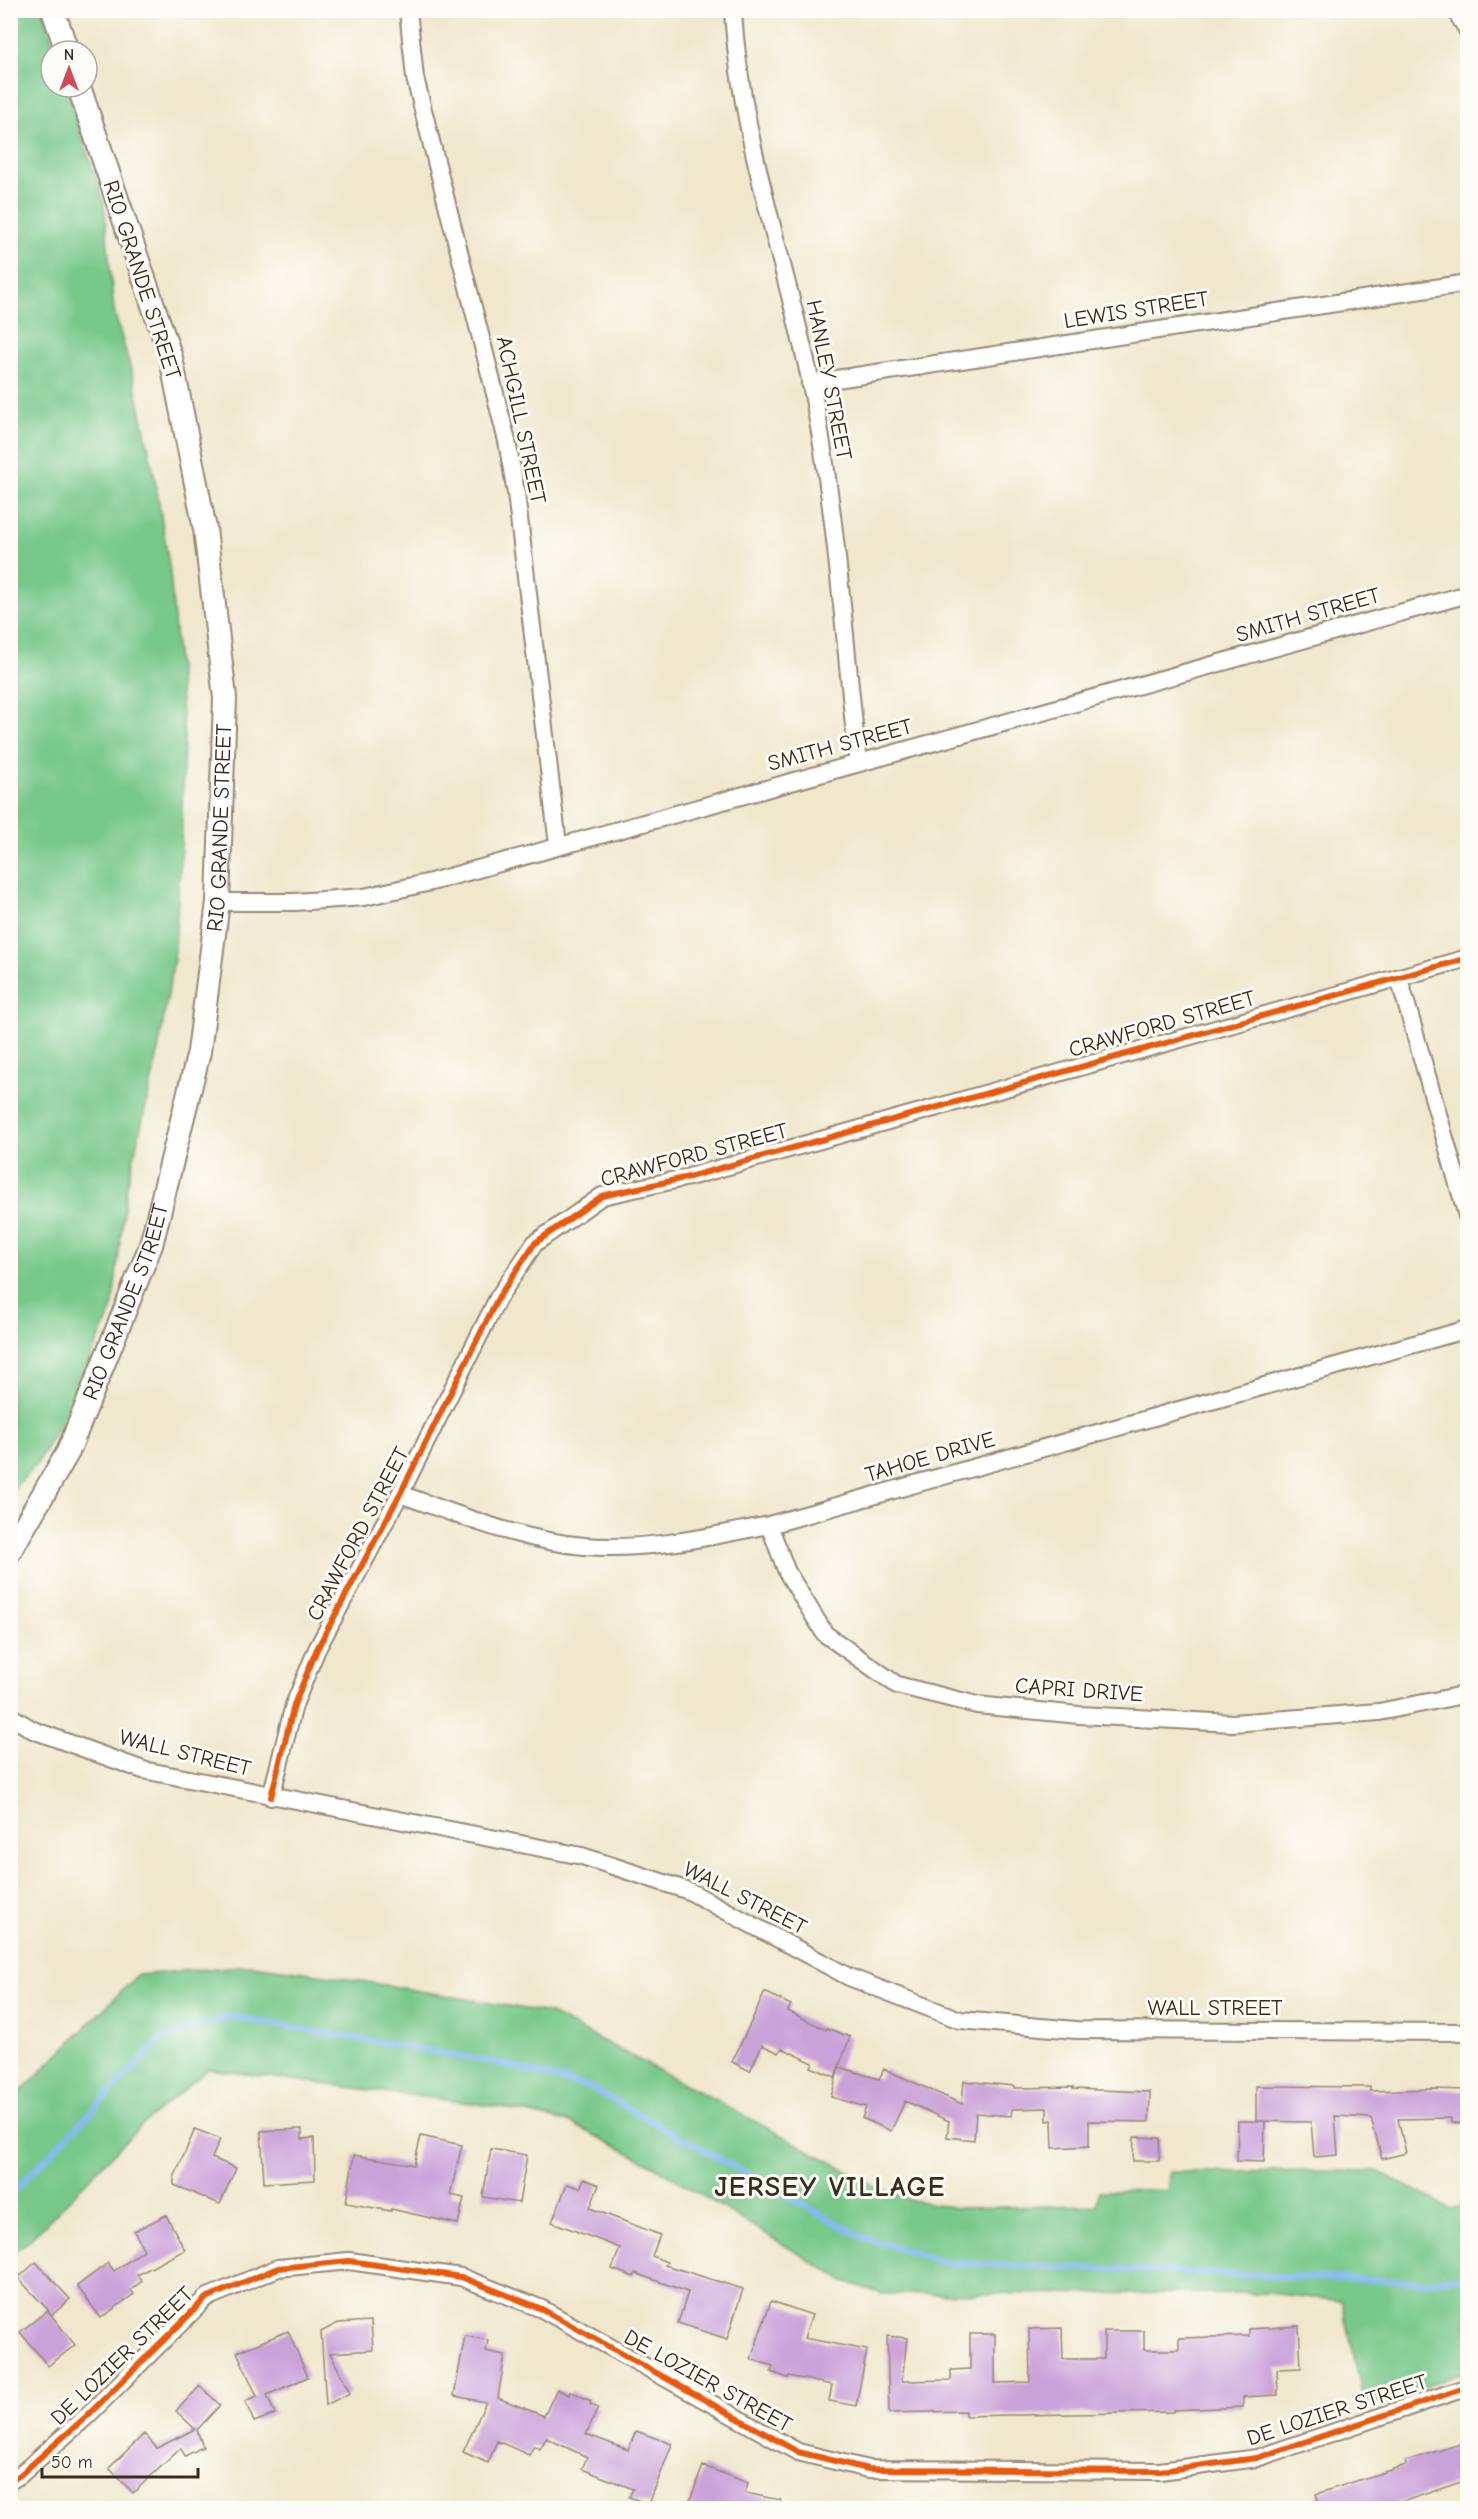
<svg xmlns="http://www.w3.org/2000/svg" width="1478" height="2519" viewBox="0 0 1478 2519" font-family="'Comic Neue',sans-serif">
	<rect width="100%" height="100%" fill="#fdfcf7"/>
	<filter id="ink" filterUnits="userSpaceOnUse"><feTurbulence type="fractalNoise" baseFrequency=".0167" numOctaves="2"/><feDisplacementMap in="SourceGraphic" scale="12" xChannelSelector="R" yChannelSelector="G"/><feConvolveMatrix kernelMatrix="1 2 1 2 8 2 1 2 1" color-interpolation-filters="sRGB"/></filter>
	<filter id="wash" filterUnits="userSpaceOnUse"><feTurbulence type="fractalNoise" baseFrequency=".008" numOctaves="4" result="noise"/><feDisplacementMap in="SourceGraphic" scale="24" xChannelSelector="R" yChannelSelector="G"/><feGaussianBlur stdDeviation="1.35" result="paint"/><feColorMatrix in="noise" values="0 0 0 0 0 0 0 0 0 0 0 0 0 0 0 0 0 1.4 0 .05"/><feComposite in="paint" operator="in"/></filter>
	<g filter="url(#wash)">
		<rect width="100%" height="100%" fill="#f0e7cc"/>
		<path fill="#78c88a" stroke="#5a7954" stroke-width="1.5" d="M44 10 55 51H51V87H66L104 203 114 311 134 380 155 479 170 571 184 738 181 853 174 959 156 1063 127 1186 112 1310 63 1418 37 1464 11 1491 10 11Z
			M252 1965 326 1975 549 2013 723 2104 879 2188 911 2200 957 2208 1097 2205 1099 2191 1168 2190 1169 2172 1378 2171 1451 2209 1467 2204V2371L1365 2406 1342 2301 1269 2293 882 2294 844 2281 650 2164 571 2123 500 2107 208 2069 140 2126 29 2241 11 2254V2101L138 1975Z"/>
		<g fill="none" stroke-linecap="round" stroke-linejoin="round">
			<path stroke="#86b9f3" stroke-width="6" d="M10 2195 163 2038 231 2017 493 2062 589 2087 862 2237 947 2263 1424 2282 1468 2277"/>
		</g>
		<g id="blocks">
			<path fill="#caa2da" d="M765 1992 791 2005 788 2011 826 2030 827 2028 850 2037 835 2077 811 2067 813 2063 782 2048 779 2053 762 2045 750 2071 732 2062Z
				M839 2067 879 2079 884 2069 962 2104 964 2081 1014 2086V2088L1073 2087V2089L1150 2092 1149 2122 1089 2121V2146L1053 2148 1052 2120 1047 2121V2108L1012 2109 1011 2116 976 2113 974 2140 947 2137 949 2121 905 2101 891 2131 862 2118 866 2107 831 2097Z
				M1256 2086 1370 2087V2091L1433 2089 1467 2090V2123H1451V2118L1398 2119 1406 2153 1382 2159 1371 2118 1335 2116 1338 2155 1314 2157 1311 2122 1256 2121Z
				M1238 2121H1265L1264 2162 1237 2161Z
				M195 2129 220 2139 212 2158 236 2168 220 2204 174 2185V2178Z
				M302 2129V2139L314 2138 315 2180 264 2183 261 2131Z
				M421 2136 462 2145 450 2195 464 2198 458 2224 391 2209V2211L346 2203 354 2155 414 2165Z
				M1134 2137 1160 2138 1159 2161H1133Z
				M491 2149 527 2155 519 2203 483 2197Z
				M584 2179 599 2185 590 2208 660 2235 652 2256 667 2262 665 2265 743 2289 727 2339 678 2323 688 2292 635 2273 634 2277 612 2269 620 2248 552 2222 567 2184 580 2188Z
				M166 2215 185 2250 137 2275 142 2281 131 2290 134 2294 101 2318 77 2286 108 2263 114 2271 144 2250 134 2231Z
				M36 2262 70 2299 52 2315 48 2311 75 2345 48 2366 20 2332 48 2310 18 2278Z
				M771 2301 812 2315 804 2338 867 2350 856 2406 829 2401 832 2385 789 2376 788 2378 771 2372 773 2366 751 2359Z
				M371 2321 373 2350 330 2353 350 2393 326 2405 321 2332 338 2323Z
				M1299 2326 1301 2368 1277 2369 1278 2395 1243 2397V2407L1173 2410V2412L965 2416V2411L889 2413 887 2336 907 2338 902 2381 951 2380V2370L970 2369V2334H995V2383L1030 2382 1029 2329 1062 2328 1063 2359H1104V2331H1144V2350H1179V2338L1249 2336V2329Z
				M288 2331 308 2377 267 2395 275 2414 254 2422 245 2401 257 2396 237 2352Z
				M465 2336 488 2340 486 2351 505 2355 498 2398 544 2416 557 2389 569 2395 570 2391 591 2401 590 2404 598 2408 586 2434 628 2450 636 2431 672 2444 649 2504 629 2497 633 2489 582 2469 587 2457 546 2438 540 2449 534 2446 529 2455 497 2441 488 2463 463 2452 486 2402 454 2396Z
				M200 2386 220 2405 197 2430 203 2447 185 2456 181 2448 133 2493 109 2468 144 2434 157 2448 195 2429 176 2411Z
				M1467 2442V2480L1384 2508H1321L1316 2494 1406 2465 1405 2461Z
				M703 2466 748 2483 745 2493 781 2500 780 2508H687Z"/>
		</g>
	</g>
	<g filter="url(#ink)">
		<use href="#blocks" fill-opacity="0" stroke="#968875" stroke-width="1.5"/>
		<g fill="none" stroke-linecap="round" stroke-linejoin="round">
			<g stroke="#968875" stroke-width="20">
				<path id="street" d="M408 10 415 78 507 441 516 493 558 845
					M733 10C740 138 785 259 811 384 836 506 844 638 858 763
					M1455 10 1468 31
					M810 383 1468 283
					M218 902H295L364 897 431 882 1468 594
					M1399 978 1468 1219
					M400 1494C460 1515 521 1541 584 1546 647 1551 708 1537 769 1525L1468 1329
					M769 1525 787 1572 825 1634 897 1685 977 1705 1079 1715 1233 1723 1379 1712 1468 1694
					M10 1716 33 1730 143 1770 582 1856 689 1891 849 1977 960 2020 1076 2030 1468 2032
					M271 1797 294 1705 317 1649 400 1494 498 1298 535 1243 602 1196 689 1177 1468 958
					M10 2481 20 2475 87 2416 206 2298 278 2268 349 2261 461 2277 542 2309 798 2452 868 2469 1160 2471 1257 2458 1468 2387"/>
			</g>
			<g stroke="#968875" stroke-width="26">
				<g id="secondary">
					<path d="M53 10 67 51"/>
					<path id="s1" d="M10 1551 68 1452 151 1245 199 1052 218 902 225 698 205 529 171 358 79 87"/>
				</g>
			</g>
			<use href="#street" stroke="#fff" stroke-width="16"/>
			<use href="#secondary" stroke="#fff" stroke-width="22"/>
			<g stroke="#fdfcf7" stroke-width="10">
				<path id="cycleway" d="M271 1797 294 1705 317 1649 400 1494 498 1298 535 1243 602 1196 689 1177 1468 958
					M10 2481 20 2475 87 2416 206 2298 278 2268 349 2261 461 2277 542 2309 798 2452 868 2469 1160 2471 1257 2458 1468 2387"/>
			</g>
			<use href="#cycleway" stroke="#e8590c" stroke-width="6"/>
		</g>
	</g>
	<g text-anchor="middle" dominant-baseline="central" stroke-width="6" stroke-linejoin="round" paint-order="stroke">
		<g font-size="22" fill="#3b2a1e" stroke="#fdfcf7">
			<text transform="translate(142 280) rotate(72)">RIO GRANDE STREET</text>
			<text transform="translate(1136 310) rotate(-9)">LEWIS STREET</text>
			<text transform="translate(829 380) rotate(79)">HANLEY STREET</text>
			<text transform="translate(521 420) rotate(78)">ACHGILL STREET</text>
			<text transform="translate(1308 615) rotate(-16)">SMITH STREET</text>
			<text transform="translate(840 745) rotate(-15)">SMITH STREET</text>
			<text stroke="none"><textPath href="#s1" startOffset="762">RIO GRANDE STREET</textPath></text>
			<text transform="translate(1162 1024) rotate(-16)">CRAWFORD STREET</text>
			<text transform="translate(694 1155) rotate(-15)">CRAWFORD STREET</text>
			<text stroke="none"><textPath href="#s1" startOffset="276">RIO GRANDE STREET</textPath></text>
			<text transform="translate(930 1457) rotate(-16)">TAHOE DRIVE</text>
			<text transform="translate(358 1534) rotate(-62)">CRAWFORD STREET</text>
			<text transform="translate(1079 1690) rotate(4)">CAPRI DRIVE</text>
			<text transform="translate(185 1753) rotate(14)">WALL STREET</text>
			<text transform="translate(745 1898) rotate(27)">WALL STREET</text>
			<text x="1215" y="2008">WALL STREET</text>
			<text transform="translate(122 2356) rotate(-44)">DE LOZIER STREET</text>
			<text transform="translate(708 2381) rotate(29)">DE LOZIER STREET</text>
			<text transform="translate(1337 2410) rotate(-18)">DE LOZIER STREET</text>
		</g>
		<g font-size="28" font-weight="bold" letter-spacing="1.5" fill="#3b2a1e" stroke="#fdfcf7">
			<text x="830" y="2187">JERSEY VILLAGE</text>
		</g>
	</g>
	<rect width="1478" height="2519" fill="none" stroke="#fdfcf7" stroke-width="36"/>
	<g transform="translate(69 69)"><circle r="28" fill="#fdfcf7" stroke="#afa8a0" stroke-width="1.5"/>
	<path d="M0-4.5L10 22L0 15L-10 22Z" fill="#d1495b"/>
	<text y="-9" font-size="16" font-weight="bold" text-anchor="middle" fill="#3b2a1e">N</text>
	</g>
	<path d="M42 2468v9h156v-9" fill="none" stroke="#3b2a1e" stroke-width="3"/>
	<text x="51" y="2468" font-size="18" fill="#3b2a1e" stroke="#fdfcf7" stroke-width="4.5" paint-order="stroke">50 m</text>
</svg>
